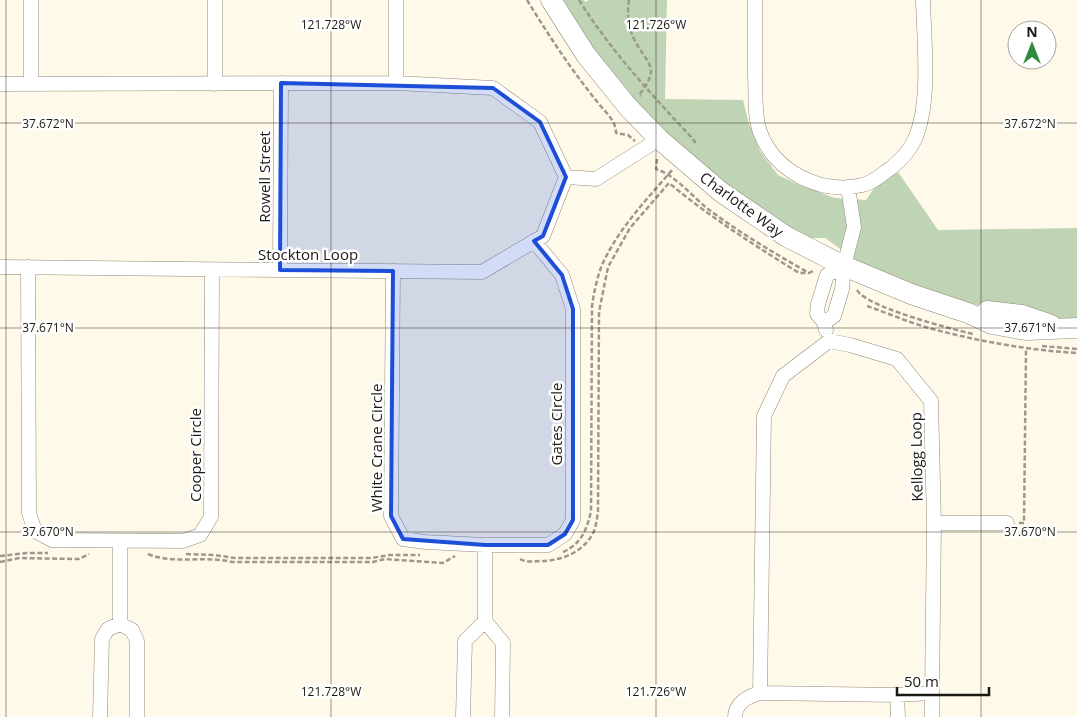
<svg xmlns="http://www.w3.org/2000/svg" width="1077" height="717" viewBox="0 0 1077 717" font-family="'Open Sans',sans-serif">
	<rect width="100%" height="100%" fill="#fff9e9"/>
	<path fill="#bfd4b5" d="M563 0H584L585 2 589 0H667L665 99 743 100 749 124 760 151 778 175 799 185 835 198 866 200 875 187 898 172 938 230 1077 228V321L1057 320 1001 308 965 303 875 274 825 238H802L715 180 657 127 590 49 562 5Z"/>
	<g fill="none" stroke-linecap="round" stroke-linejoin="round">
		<g stroke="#8f8977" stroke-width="15">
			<path id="street" d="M215 0V84
				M755 0C755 25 755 51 755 76 756 94 754 115 760 132 775 172 821 195 862 185 873 183 882 174 891 168 901 160 910 150 915 139 931 102 924 41 923 0
				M396 83V0
				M0 84 396 83 493 88 540 122 566 177 543 236 482 272 0 267
				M31 84V0
				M566 177 596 179 659 139
				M28 267 29 513 35 531 52 540 183 541 200 535 211 517 212 270
				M280 270 281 83
				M393 271 391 516 403 539 425 542 485 545H548L565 534 573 520V309L562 275 534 241
				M824 322 834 316 842 289 844 266 854 227 848 187
				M826 330 824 322 817 314 818 304 827 275 844 266
				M934 523H1007
				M120 541V624
				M485 545V621L503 643 502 717
				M932 693V717
				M897 695 898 717
				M100 717 102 639 108 629 120 624 132 630 137 641V717
				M463 717 465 641 485 621
				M735 717C735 703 749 696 760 693L897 695 932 693 934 523 931 401 897 359 850 345 829 341 783 376 764 416 760 693"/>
		</g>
		<g stroke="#8f8977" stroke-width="21">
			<path id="secondary" d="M551 0 586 55 628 107 659 139 721 192 787 237 844 266 911 294 968 313 992 324 1026 330 1077 328
				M987 311 1022 315 1051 325"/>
		</g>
		<path stroke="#9d988c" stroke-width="2.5" stroke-dasharray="5 2.5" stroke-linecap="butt" d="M527 0C549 36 572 71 599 104 607 114 616 121 616 133L628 135 635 141
			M579 0C611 51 651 94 692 138L695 142V145
			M629 0C627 13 628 27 634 39 647 65 662 66 639 95L641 96
			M657 159 656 169C675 175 693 197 708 209 740 233 774 253 809 273L815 270
			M857 290C866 307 951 329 973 334
			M867 306C887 313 908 322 929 328 977 341 1027 350 1077 353
			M1042 346 1077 349
			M1019 523H1024L1026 349
			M563 552C581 544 587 530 591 511L592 306C594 292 597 278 602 265 618 229 647 199 673 169
			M148 554C175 565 205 555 232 562H373L385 559 443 563 455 556
			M186 554 215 555 234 558H371L390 555H420
			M0 556 27 553H48
			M520 559C527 563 535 561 543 561 564 560 585 551 594 531 596 526 597 518 598 512L599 312 608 267 630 228 669 183C710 217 754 245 799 273H809
			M0 562 19 558 79 559 89 554"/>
		<use href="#street" stroke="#fff" stroke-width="14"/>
		<use href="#secondary" stroke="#fff" stroke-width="20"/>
	</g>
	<path fill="#1d4ed8" fill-opacity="0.2" stroke="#1d4ed8" stroke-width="4" stroke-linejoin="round" d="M281 83 493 88 540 122 566 177 543 236 534 241 562 275 573 309V520L565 534 548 545H485L403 539 391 516 393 271 280 270Z"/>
	<path fill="none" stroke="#1c1912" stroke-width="1" stroke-opacity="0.45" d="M6 0V717M331 0V717M656 0V717M981 0V717M0 123H1077M0 328H1077M0 532H1077"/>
	<g text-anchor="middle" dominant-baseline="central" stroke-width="5" stroke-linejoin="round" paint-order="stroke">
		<g font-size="15" fill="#1c1912" stroke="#fff">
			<text transform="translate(264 177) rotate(-90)">Rowell Street</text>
			<text transform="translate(742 204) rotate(36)">Charlotte Way</text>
			<text x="308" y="254">Stockton Loop</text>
			<text transform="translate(556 424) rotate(-90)">Gates Circle</text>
			<text transform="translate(376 448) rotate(-90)">White Crane Circle</text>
			<text transform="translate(195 455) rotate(-90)">Cooper Circle</text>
			<text transform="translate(916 457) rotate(-91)">Kellogg Loop</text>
		</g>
	</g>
	<g font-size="12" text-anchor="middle" fill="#1c1912" stroke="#fff" stroke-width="5" stroke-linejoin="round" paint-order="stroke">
		<text x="331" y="29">121.728°W</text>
		<text x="656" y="29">121.726°W</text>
		<text x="48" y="128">37.672°N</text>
		<text x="1030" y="128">37.672°N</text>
		<text x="48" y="332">37.671°N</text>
		<text x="1030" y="332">37.671°N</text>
		<text x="48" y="536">37.670°N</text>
		<text x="1030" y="536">37.670°N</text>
		<text x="331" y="696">121.728°W</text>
		<text x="656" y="696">121.726°W</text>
	</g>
	<g transform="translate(1032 45)"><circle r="24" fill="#ffffff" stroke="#a4a3a0"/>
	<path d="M0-4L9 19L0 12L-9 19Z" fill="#308a3b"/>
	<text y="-8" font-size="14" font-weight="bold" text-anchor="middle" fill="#1c1912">N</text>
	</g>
	<path d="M897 687v8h92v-8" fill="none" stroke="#1c1912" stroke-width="2.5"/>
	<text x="904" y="687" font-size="15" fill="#1c1912" stroke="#ffffff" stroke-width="4" paint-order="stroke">50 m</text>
</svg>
